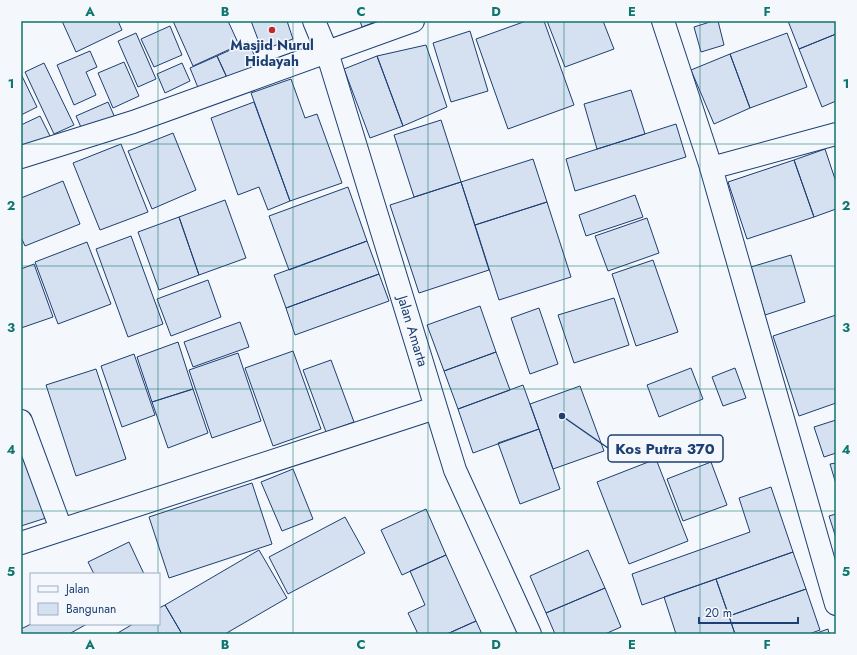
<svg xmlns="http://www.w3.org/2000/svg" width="857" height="655" viewBox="0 0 857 655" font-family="Jost,sans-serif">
	<rect width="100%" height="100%" fill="#f4f7fb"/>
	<path fill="#d5e0f0" stroke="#1d3f73" d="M62 21H118L122 30 76 52Z
		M173 21H228L239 45 193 66Z
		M251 21H287L293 39 262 50Z
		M360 21H378L362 27Z
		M526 21H544L574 105 508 129 476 39Z
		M547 21H603L614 49 565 67Z
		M713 21H718L724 45 701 52 694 27Z
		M788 21H836V34L799 49Z
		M170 26 182 55 154 67 141 39Z
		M470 31 488 91 451 102 433 43Z
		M136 33 156 79 138 87 118 41Z
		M787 33 807 87 750 108 730 54Z
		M836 34V101L822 107 799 49Z
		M248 42 261 69 229 82 217 56Z
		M426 45 447 107 403 126 377 56Z
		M90 51 97 67 86 72 96 95 74 105 57 65Z
		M730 54 750 108 714 124 691 70Z
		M217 56 229 82 201 95 190 68Z
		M377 56 403 126 370 138 344 69Z
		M124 62 139 96 113 108 98 73Z
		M44 63 74 125 54 134 25 72Z
		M182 63 190 81 165 93 157 74Z
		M21 74 37 107 21 115Z
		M291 79 305 118 317 114 342 183 290 201 251 93Z
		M631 90 645 134 597 149 584 104Z
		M108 102 116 120 84 134 76 116Z
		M254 102 290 201 268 210 259 187 238 195 211 118Z
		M40 116 50 136 21 150V125Z
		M441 120 461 182 414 197 394 135Z
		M676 124 686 157 575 191 566 159Z
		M173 133 196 190 152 209 128 151Z
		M121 144 148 212 100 230 73 163Z
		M825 149 836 182V209L814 217 794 160Z
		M533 159 547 202 475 225 461 182Z
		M794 160 814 217 747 239 728 182Z
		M63 181 80 224 25 246 21 237V198Z
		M461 182 489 270 419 293 390 205Z
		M348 187 367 241 289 270 269 216Z
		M635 195 643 217 586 236 579 215Z
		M225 200 246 258 199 275 179 217Z
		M547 202 571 277 499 300 475 225Z
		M179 217 199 275 159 290 138 232Z
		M647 218 659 253 608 271 595 236Z
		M131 236 163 324 128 337 96 249Z
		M367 241 379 274 286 308 274 275Z
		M87 242 111 304 58 324 35 262Z
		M791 255 805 302 765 315 751 267Z
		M653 260 678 332 636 346 612 274Z
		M34 264 53 317 21 328V269Z
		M379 274 389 301 295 335 286 308Z
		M208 280 221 317 171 336 157 299Z
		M614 298 629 345 574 363 558 315Z
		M480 306 496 352 444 371 427 325Z
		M539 308 558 364 530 374 511 318Z
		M836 315V403L799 416 773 336Z
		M240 322 249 347 193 367 184 342Z
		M178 342 193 389 152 402 137 357Z
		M293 351 321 429 273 446 245 368Z
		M496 352 510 390 458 409 444 371Z
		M238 353 261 421 212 438 189 370Z
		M134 354 155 415 122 427 101 366Z
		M331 360 354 422 326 432 303 370Z
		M691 368 703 399 659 417 647 385Z
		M735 368 746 398 723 406 712 377Z
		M96 369 126 459 76 476 46 385Z
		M523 385 539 429 473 453 458 409Z
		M580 386 604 451 553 469 530 404Z
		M193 389 208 433 168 448 152 402Z
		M836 420V453L824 457 814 427Z
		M539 429 560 489 520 504 498 443Z
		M21 449 46 518 21 526Z
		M656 459 688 541 629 564 597 482Z
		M711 462 727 505 683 521 667 479Z
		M836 463V484L830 464Z
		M293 469 313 519 282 531 261 482Z
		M252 483 272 544 169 578 149 517Z
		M771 487 793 552 642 605 632 574 750 532 739 498Z
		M426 509 446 555 402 575 381 530Z
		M836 514V538L829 516Z
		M345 517 365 553 288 594 269 557Z
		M129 542 144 574H94L88 562Z
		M259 550 287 598 225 634H182L165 605Z
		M588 550 605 588 546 613 530 576Z
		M793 552 806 589 729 616 716 579Z
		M446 555 476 621 447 634H418L408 613 425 605 410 571Z
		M716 579 735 634H676L664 597Z
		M605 588 621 627 605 634H555L546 613Z
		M806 589 820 630 809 634H735L729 616Z
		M165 605 182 634H116L133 624H159V608Z
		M476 621 482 634H447Z
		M31 624H87L69 634H21V629Z
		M828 629 829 634H814Z"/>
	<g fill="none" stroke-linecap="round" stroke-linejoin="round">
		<g stroke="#1d3f73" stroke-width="24">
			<path id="street" d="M314 21 327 52 455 470 530 634
				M663 21 710 164 836 604
				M21 157 133 122 413 21
				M711 168 836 134
				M21 421 61 529
				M21 543 435 408"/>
		</g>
		<use href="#street" stroke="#f4f7fb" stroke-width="22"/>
	</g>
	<path fill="none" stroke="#0f766e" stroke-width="1" stroke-opacity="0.55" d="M158 21V574M293 21V634M428 21V634M564 21V634M700 21V634M21 144H836M21 266H836M21 389H836M21 511H836M158 624V634"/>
	<circle fill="#c62828" stroke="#f4f7fb" stroke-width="1.5" cx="272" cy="30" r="4"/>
	<g text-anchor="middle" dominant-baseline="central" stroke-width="3" stroke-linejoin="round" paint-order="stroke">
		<g font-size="14" font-weight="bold" fill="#1d3f73" stroke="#f4f7fb">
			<text x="272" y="45">Masjid Nurul<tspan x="272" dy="16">Hidayah</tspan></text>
		</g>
		<g font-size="14" fill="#1d3f73" stroke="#f4f7fb">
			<text transform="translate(413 331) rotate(73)">Jalan Amarta</text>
		</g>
	</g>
	<path fill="none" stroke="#1d3f73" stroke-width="1.5" d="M562 416L608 448"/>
	<circle fill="#1d3f73" stroke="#f4f7fb" stroke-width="1.5" cx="562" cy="416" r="4"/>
	<rect fill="#f4f7fb" stroke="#1d3f73" stroke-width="1.5" x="608" y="435" width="115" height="27" rx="4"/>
	<g font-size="15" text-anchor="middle" font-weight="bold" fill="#1d3f73">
		<text x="665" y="454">Kos Putra 370</text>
	</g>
	<rect width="857" height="655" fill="none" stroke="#f4f7fb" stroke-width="44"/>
	<rect x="30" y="573" width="130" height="52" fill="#f4f7fb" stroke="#9eadc5"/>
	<rect x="38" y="586" width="20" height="6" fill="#f4f7fb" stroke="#9eadc5"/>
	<text x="66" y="593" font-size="12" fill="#1d3f73">Jalan</text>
	<rect x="38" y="603" width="20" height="12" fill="#d5e0f0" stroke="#9eadc5"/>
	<text x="66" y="613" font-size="12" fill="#1d3f73">Bangunan</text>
	<path d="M699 617v6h99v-6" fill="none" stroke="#1d3f73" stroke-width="2"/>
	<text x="705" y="617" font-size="12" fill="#1d3f73" stroke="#f4f7fb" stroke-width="3" paint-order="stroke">20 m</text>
	<rect x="22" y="22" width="813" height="611" fill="none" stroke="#0f766e" stroke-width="1.5"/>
	<g font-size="13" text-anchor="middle" font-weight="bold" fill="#0f766e">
		<text x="90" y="16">A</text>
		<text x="225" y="16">B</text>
		<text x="361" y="16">C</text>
		<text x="496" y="16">D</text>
		<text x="632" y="16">E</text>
		<text x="767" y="16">F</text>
		<text x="11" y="88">1</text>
		<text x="846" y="88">1</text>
		<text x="11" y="210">2</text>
		<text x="846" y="210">2</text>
		<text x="11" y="332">3</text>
		<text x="846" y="332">3</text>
		<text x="11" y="454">4</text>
		<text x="846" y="454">4</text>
		<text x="11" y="576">5</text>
		<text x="846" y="576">5</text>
		<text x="90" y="649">A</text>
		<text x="225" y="649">B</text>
		<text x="361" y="649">C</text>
		<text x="496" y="649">D</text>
		<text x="632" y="649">E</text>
		<text x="767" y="649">F</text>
	</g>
</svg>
